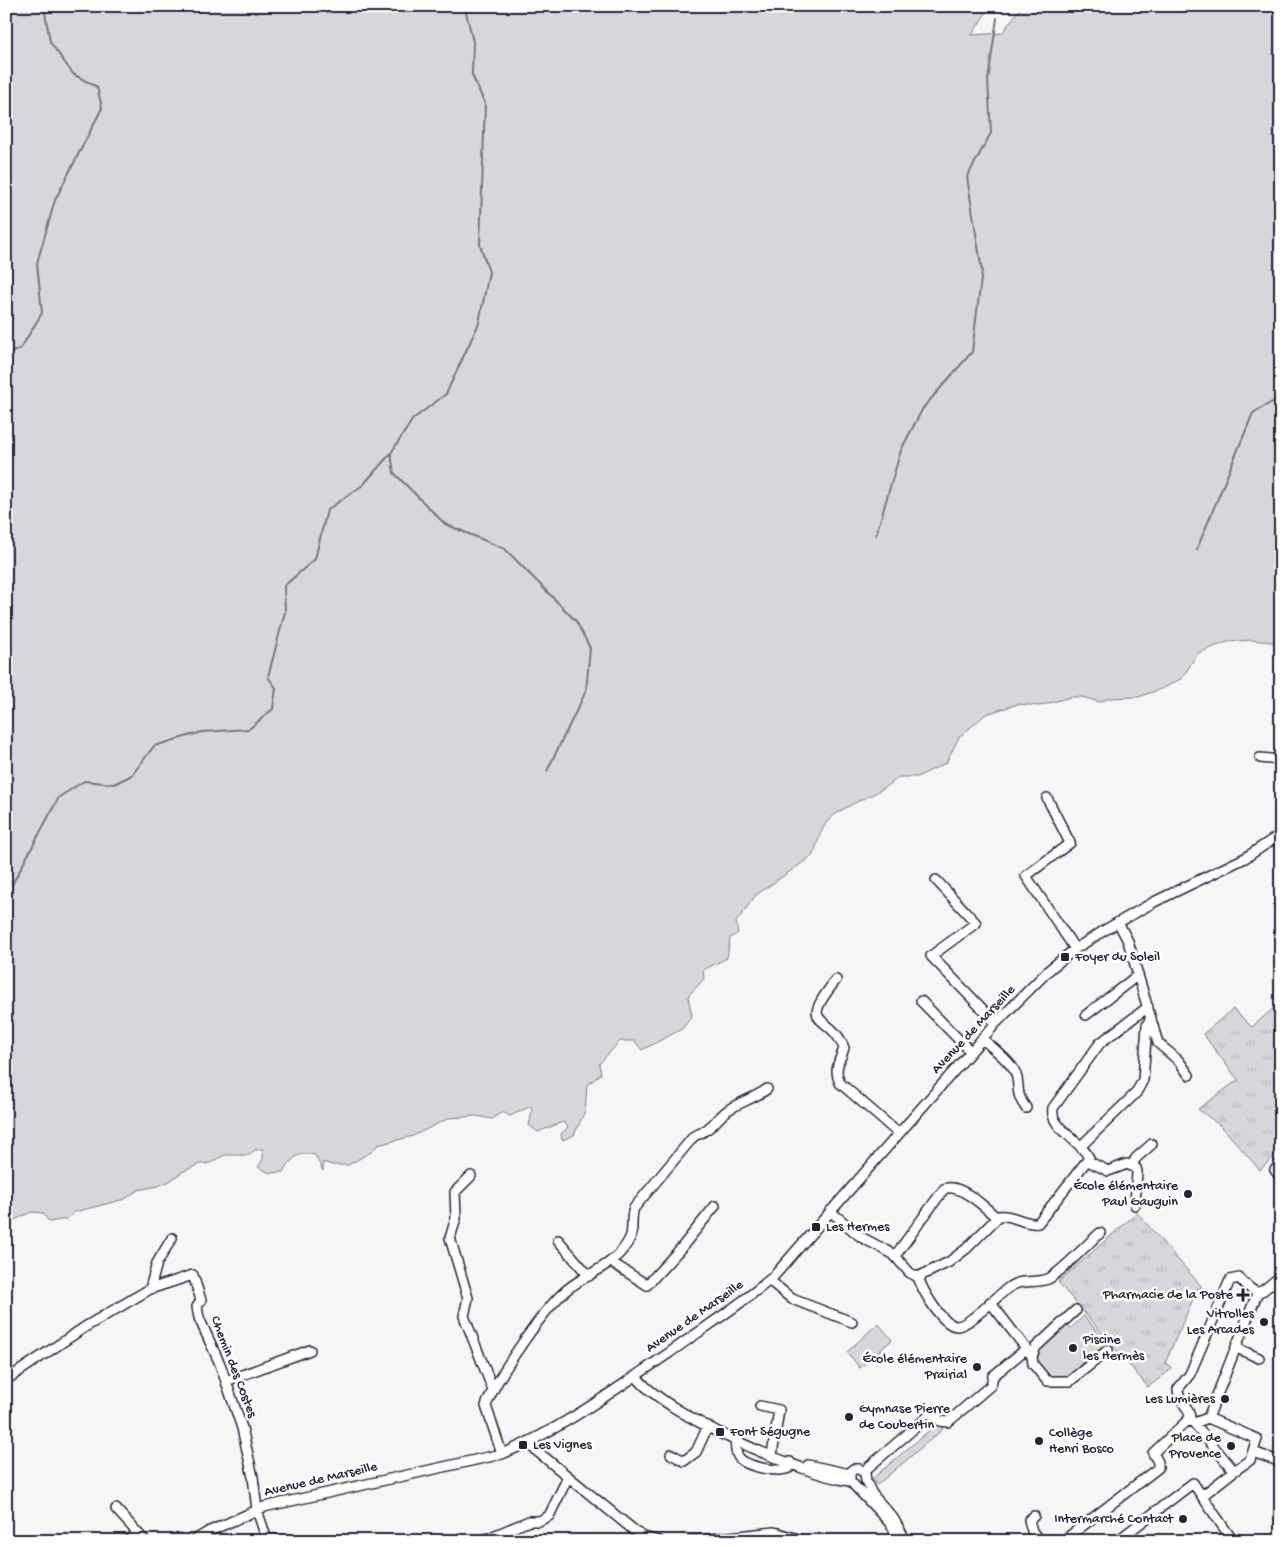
<svg xmlns="http://www.w3.org/2000/svg" width="1287" height="1547" viewBox="0 0 1287 1547" font-family="'Gochi Hand',sans-serif">
	<defs>
		<pattern id="park-tufts" width="24" height="20" patternUnits="userSpaceOnUse" patternTransform="scale(1.25)"><rect width="24" height="20" fill="#d7d7db"/><path d="M3 7l-1-3M5 7V3M7 7l1-3M15 17l-1-3M17 17v-4M19 17l1-3" fill="none" stroke="#b8b8bd"/></pattern>
	</defs>
	<rect width="100%" height="100%" fill="#f6f6f7"/>
	<filter id="ink" filterUnits="userSpaceOnUse"><feTurbulence type="fractalNoise" baseFrequency=".02" numOctaves="2"/><feDisplacementMap in="SourceGraphic" scale="10" xChannelSelector="R" yChannelSelector="G"/><feConvolveMatrix kernelMatrix="1 2 1 2 8 2 1 2 1" color-interpolation-filters="sRGB"/></filter>
	<g filter="url(#ink)">
		<path fill="#d7d7db" stroke="#7c7c8b" d="M6 6H990L972 35 1002 33 1022 6H1281V643L1251 640 1227 642 1198 653 1182 678 1164 688 1138 697 1109 698 1100 702 1082 697H1070L1039 706 1018 704 986 714 959 737 946 763 917 777H898C886 792 847 803 831 818 819 828 819 844 812 856L756 895 736 922 738 933 730 938 727 958 703 970 704 979 688 996 692 1016 682 1029 642 1050 635 1041H620L599 1064 601 1074 587 1085 585 1111 574 1135 562 1140 561 1134 568 1127 563 1122 538 1132 529 1125 532 1112 531 1106 510 1116 502 1112 492 1119 476 1116 449 1118 413 1136 378 1145 371 1152 348 1165H332L323 1162V1171L315 1155C296 1152 294 1157 283 1172L270 1173 258 1167 263 1159V1149L255 1150 250 1155H225L210 1163 200 1164 182 1172 170 1181 158 1186 138 1190 125 1199 75 1212 67 1219 49 1222 43 1213 31 1212 6 1224Z
			M1084 1316 1108 1345 1095 1356 1088 1355C1081 1362 1078 1373 1068 1378 1053 1384 1030 1366 1038 1350L1067 1324 1071 1328Z
			M878 1323 892 1340 860 1368 847 1352Z
			M938 1423 943 1429 877 1485 872 1479Z"/>
		<path fill="url(#park-tufts)" stroke="#7c7c8b" d="M1276 1006 1281 1008V1150L1260 1170 1222 1127 1198 1109 1238 1080 1203 1034 1233 1009 1252 1027Z
			M1137 1213 1202 1287V1289L1198 1288 1165 1363 1171 1367 1169 1371 1148 1387 1058 1282Z"/>
		<g fill="none" stroke-linecap="round" stroke-linejoin="round">
			<path stroke="#767685" stroke-width="2" d="M6 355 21 348 42 313 37 263 55 200 102 108 97 87 73 74 50 42 44 6
				M391 454 394 473 445 524 505 549 576 621 590 648 586 691 547 771
				M876 535 901 450 923 408 972 352 982 271 967 177 991 133 988 80 997 18
				M1197 549 1253 413 1281 397
				M6 896 59 797 84 781 114 784 132 775 154 746 202 732 249 729 273 709 276 688 268 677 285 612 284 586 315 559 327 510 363 485 391 453 413 419 446 394 479 323 489 272 480 245 485 104 472 75 473 42 466 12 468 6"/>
			<g stroke="#22223b" stroke-width="12">
				<path id="minor" d="M1260 758 1281 760
					M1047 798 1070 843 1026 876 1075 949
					M936 880 976 923 931 956 996 1023
					M1118 922 1128 941 1158 1043 1179 1061 1189 1075
					M836 980C796 1030 830 1011 844 1048 840 1061 833 1069 840 1083L898 1133
					M921 1001 971 1052
					M1086 1015 1138 975
					M983 1039C992 1048 1008 1059 1014 1070 1022 1085 1013 1091 1026 1108
					M1081 1146 1136 1093 1143 1080 1147 1025 1151 1018
					M1088 1161 1108 1171 1127 1164 1136 1168 1137 1172 1135 1205
					M1281 1163 1275 1170 1281 1178
					M1132 1165 1136 1158 1152 1144
					M471 1176 455 1192 456 1218 450 1238 468 1298 464 1316 493 1390
					M830 1211 861 1237 893 1254 910 1273 918 1277C922 1289 942 1326 957 1326 969 1326 997 1296 1008 1288 1020 1278 1035 1284 1048 1279 1062 1272 1087 1244 1100 1233
					M172 1238 157 1263 150 1289 193 1275 201 1300 197 1307 199 1318 220 1364 242 1428 253 1477 257 1510 266 1537 284 1541
					M558 1240 589 1276
					M895 1256 944 1189C959 1182 986 1208 996 1217
					M611 1262 647 1285 682 1247 715 1206
					M918 1277 949 1262 966 1249 999 1216C1013 1214 1024 1225 1038 1223L1089 1158C1082 1141 1049 1128 1053 1108L1100 1043 1148 1007
					M769 1280 792 1299 852 1322
					M990 1302 1032 1356 1033 1364 1047 1381H1070L1108 1350
					M1241 1350 1259 1358
					M1032 1356 1036 1347 1076 1310
					M636 1376C663 1414 803 1475 850 1481
					M6 1380 85 1327 150 1289
					M226 1381 310 1350
					M760 1406 779 1410 772 1455
					M1208 1418 1257 1294
					M1189 1420 1194 1423 1208 1418 1257 1439 1250 1460 1234 1471
					M1194 1423 1234 1471 1202 1496
					M735 1440C736 1447 735 1454 740 1459 749 1467 778 1473 789 1468L790 1462
					M527 1443 636 1532 644 1537 659 1541
					M1253 1452 1281 1462
					M502 1454 486 1406C496 1378 546 1305 569 1288 590 1272 618 1264 630 1238 634 1229 630 1219 634 1208L694 1136C711 1130 715 1120 728 1110 740 1102 755 1098 767 1089
					M671 1454 684 1461 696 1452 708 1426
					M808 1465 850 1474
					M864 1471 931 1414H934L940 1421 948 1422 991 1385 993 1376 1026 1349
					M116 1509 145 1541
					M1034 1516 1029 1520 1032 1531 1039 1541
					M128 1541 137 1533
					M193 1541 210 1531 264 1507 502 1454C562 1429 616 1389 669 1353 705 1327 741 1305 774 1276L996 1023 1050 969 1075 949 1105 930 1154 902 1245 858 1281 834
					M481 1541 529 1521H539L549 1516 568 1477
					M691 1541 774 1532 806 1541
					M901 1541 889 1522 850 1481V1474L853 1469H859L865 1473 866 1481 872 1494 893 1518 906 1541
					M1063 1541 1158 1468V1462L1153 1453 1190 1418C1190 1407 1178 1401 1178 1389L1190 1374 1230 1280 1239 1278C1261 1301 1259 1292 1281 1276
					M1117 1541 1193 1483 1233 1541"/>
			</g>
			<use href="#minor" stroke="#fff" stroke-width="9"/>
		</g>
	</g>
	<g fill="#22223b" stroke="#fff" stroke-width="2">
		<rect x="1060" y="952" width="10" height="10" rx="2.5"/>
		<circle cx="1188" cy="1194" r="5"/>
		<rect x="811" y="1222" width="10" height="10" rx="2.5"/>
		<path d="M1240.5 1287.5h5v5h5v5h-5v5h-5v-5h-5v-5h5z"/>
		<circle cx="1264" cy="1322" r="5"/>
		<circle cx="1073" cy="1348" r="5"/>
		<circle cx="977" cy="1367" r="5"/>
		<circle cx="1225" cy="1399" r="5"/>
		<circle cx="849" cy="1417" r="5"/>
		<rect x="715" y="1427" width="10" height="10" rx="2.5"/>
		<circle cx="1039" cy="1441" r="5"/>
		<rect x="518" y="1440" width="10" height="10" rx="2.5"/>
		<circle cx="1231" cy="1446" r="5"/>
		<circle cx="1183" cy="1519" r="5"/>
	</g>
	<g text-anchor="middle" dominant-baseline="central" stroke-width="5" stroke-linejoin="round" paint-order="stroke">
		<g font-size="14" fill="#22223b" stroke="#fff" text-anchor="start">
			<text x="1075" y="957">Foyer du Soleil</text>
			<text x="1178" y="1186" text-anchor="end">École élémentaire<tspan x="1178" dy="16">Paul Gauguin</tspan></text>
			<text x="826" y="1227">Les Hermes</text>
			<text x="1233" y="1295" text-anchor="end">Pharmacie de la Poste</text>
			<text x="1254" y="1314" text-anchor="end">Vitrolles<tspan x="1254" dy="16">Les Arcades</tspan></text>
			<text x="1083" y="1340">Piscine<tspan x="1083" dy="16">les Hermès</tspan></text>
			<text x="967" y="1359" text-anchor="end">École élémentaire<tspan x="967" dy="16">Prairial</tspan></text>
			<text x="1215" y="1399" text-anchor="end">Les Lumières</text>
			<text x="859" y="1409">Gymnase Pierre<tspan x="859" dy="16">de Coubertin</tspan></text>
			<text x="730" y="1432">Font Ségugne</text>
			<text x="1049" y="1433">Collège<tspan x="1049" dy="16">Henri Bosco</tspan></text>
			<text x="1221" y="1438" text-anchor="end">Place de<tspan x="1221" dy="16">Provence</tspan></text>
			<text x="533" y="1445">Les Vignes</text>
			<text x="1173" y="1519" text-anchor="end">Intermarché Contact</text>
		</g>
		<g font-size="14" fill="#22223b" stroke="#fff">
			<text transform="translate(974 1030) rotate(-47)">Avenue de Marseille</text>
			<text transform="translate(695 1317) rotate(-35)">Avenue de Marseille</text>
			<text transform="translate(233 1367) rotate(69)">Chemin des Costes</text>
			<text transform="translate(321 1480) rotate(-13)">Avenue de Marseille</text>
		</g>
	</g>
	<rect width="1287" height="1547" fill="none" stroke="#fff" stroke-width="25"/>
	<rect x="12" y="12" width="1262" height="1522" fill="none" stroke="#22223b" stroke-width="2" filter="url(#ink)"/>
</svg>
